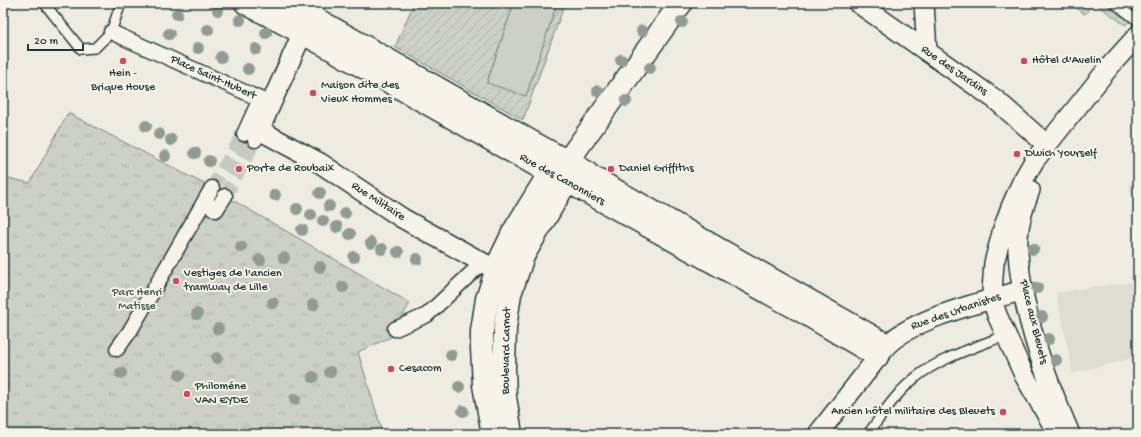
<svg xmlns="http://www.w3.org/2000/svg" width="1141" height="437" viewBox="0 0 1141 437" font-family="'Gochi Hand',sans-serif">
	<defs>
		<pattern id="grass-tufts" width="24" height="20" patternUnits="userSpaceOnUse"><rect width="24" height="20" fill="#cccfc4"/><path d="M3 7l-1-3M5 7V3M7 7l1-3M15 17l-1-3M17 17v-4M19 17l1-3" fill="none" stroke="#afb3a9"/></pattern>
		<pattern id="garden-furrows" width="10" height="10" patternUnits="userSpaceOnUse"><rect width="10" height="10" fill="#cccfc4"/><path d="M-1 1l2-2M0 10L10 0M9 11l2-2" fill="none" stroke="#afb3a9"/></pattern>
	</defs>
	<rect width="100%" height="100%" fill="#eeece1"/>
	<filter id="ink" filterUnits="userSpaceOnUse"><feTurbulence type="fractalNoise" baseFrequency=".025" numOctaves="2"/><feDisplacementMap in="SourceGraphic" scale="8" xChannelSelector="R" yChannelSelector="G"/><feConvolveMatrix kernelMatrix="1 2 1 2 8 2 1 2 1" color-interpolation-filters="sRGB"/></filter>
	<g filter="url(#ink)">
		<path fill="#ddddd2" d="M1138 181V229L1129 183Z
			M1138 282V371H1136L1133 358 1073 373 1056 293 1098 286Z"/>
		<path fill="url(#grass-tufts)" stroke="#76867c" d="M1069 3H1093L1085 14Z
			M1095 3H1138V14L1125 25Z
			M68 113 212 188 410 303 391 337 358 352 383 434H3V177L30 183Z"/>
		<path fill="url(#garden-furrows)" stroke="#76867c" d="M414 3H514L487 82 526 96 557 3H565L523 120 395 47Z"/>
		<path fill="#cccfc4" stroke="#76867c" d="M514 3H557L526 96 487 83Z"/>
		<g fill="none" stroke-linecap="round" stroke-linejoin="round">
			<path stroke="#c5c9be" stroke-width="14" stroke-dasharray="14 7" stroke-linecap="butt" d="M212 188 244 134
				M225 196 255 140"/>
			<g stroke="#1f3d34" stroke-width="12">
				<path id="service" d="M44 3 81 49 95 48 111 32 121 3
					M1114 3 1138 21
					M868 434C882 415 896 393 915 378 940 358 976 347 1006 335"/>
			</g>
			<g stroke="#1f3d34" stroke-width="17">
				<path id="pedestrian" d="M111 32 271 104
					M244 134 260 99
					M255 140 257 136
					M205 202 216 210 225 196
					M395 329 427 315 482 263
					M117 349 130 331 212 188"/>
			</g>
			<g stroke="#1f3d34" stroke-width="22">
				<path id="minor" d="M315 3 310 16 262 124 261 127 263 132 320 163 402 218 496 270
					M858 3 996 100 1046 144
					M924 3 927 51
					M586 172 888 344
					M566 182 802 313 878 358
					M1030 190C1024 205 1019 222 1018 237 1017 252 1019 266 1021 280 1029 333 1049 385 1070 434
					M818 434 888 344C918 316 984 302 1023 290
					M1058 434 1025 377 997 315 992 299V291L994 263 1003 229 1011 207 1022 182 1034 161 1110 66 1138 35"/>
			</g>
			<g stroke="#1f3d34" stroke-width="25">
				<path id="tertiary" d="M246 3 323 44 566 182
					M288 3 537 145 586 172
					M493 434 484 385 482 348V331L487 299 500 260 514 231 554 166 560 164
					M511 434 505 397 504 368 505 328 510 294 523 256 566 182 567 162 681 3"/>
			</g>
			<use href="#service" stroke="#f7f3e8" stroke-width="9"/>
			<use href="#pedestrian" stroke="#f7f3e8" stroke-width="14"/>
			<use href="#minor" stroke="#f7f3e8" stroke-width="19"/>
			<use href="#tertiary" stroke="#f7f3e8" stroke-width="22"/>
		</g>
		<g fill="#8f9c92">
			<circle cx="218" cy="10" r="6"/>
			<circle cx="177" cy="14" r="6"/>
			<circle cx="240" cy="20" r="6"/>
			<circle cx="682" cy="22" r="6"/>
			<circle cx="208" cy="30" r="6"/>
			<circle cx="642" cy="31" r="6"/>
			<circle cx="266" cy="33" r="6"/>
			<circle cx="169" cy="34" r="6"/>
			<circle cx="198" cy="48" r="6"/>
			<circle cx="256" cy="49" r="6"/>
			<circle cx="221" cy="57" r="6"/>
			<circle cx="621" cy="60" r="6"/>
			<circle cx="650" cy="68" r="6"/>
			<circle cx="248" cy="69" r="6"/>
			<circle cx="598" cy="91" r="6"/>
			<circle cx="626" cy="101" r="6"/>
			<circle cx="146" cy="126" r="6"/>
			<circle cx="159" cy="134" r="6"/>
			<circle cx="171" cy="140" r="6"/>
			<circle cx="195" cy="153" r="6"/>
			<circle cx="165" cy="156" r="6"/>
			<circle cx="209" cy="161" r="6"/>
			<circle cx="320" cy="193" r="6"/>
			<circle cx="275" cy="195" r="6"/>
			<circle cx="329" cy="206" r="6"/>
			<circle cx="297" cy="209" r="6"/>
			<circle cx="345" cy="213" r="6"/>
			<circle cx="311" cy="215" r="6"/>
			<circle cx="323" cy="221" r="6"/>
			<circle cx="337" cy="227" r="6"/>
			<circle cx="302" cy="230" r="6"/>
			<circle cx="350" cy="234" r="6"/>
			<circle cx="371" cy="243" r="6"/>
			<circle cx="241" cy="247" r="6"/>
			<circle cx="382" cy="249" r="6"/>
			<circle cx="1033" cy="249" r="6"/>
			<circle cx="398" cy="252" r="6"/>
			<circle cx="354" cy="257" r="6"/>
			<circle cx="284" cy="258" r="6"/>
			<circle cx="417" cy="259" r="6"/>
			<circle cx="260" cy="260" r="6"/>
			<circle cx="320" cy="267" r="6"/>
			<circle cx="343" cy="287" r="6"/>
			<circle cx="1037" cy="288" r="6"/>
			<circle cx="273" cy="303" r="6"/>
			<circle cx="313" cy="305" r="6"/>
			<circle cx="197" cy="314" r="6"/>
			<circle cx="1042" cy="317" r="6"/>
			<circle cx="218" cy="329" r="6"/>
			<circle cx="1049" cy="339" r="6"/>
			<circle cx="451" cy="355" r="6"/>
			<circle cx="217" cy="358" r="6"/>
			<circle cx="1056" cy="360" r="6"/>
			<circle cx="330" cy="372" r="6"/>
			<circle cx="121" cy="373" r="6"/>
			<circle cx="180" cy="375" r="6"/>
			<circle cx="313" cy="377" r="6"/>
			<circle cx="459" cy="387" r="6"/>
			<circle cx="295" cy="399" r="6"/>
			<circle cx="463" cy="411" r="6"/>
		</g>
	</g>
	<g fill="#d1495b" stroke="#f7f3e8" stroke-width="1.5">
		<circle cx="123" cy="61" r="4"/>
		<circle cx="1024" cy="61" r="4"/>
		<circle cx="313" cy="93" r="4"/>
		<circle cx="1017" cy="154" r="4"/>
		<circle cx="239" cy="169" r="4"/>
		<circle cx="611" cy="169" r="4"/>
		<circle cx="176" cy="281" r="4"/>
		<circle cx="391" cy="369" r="4"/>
		<circle cx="187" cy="394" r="4"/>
		<circle cx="1003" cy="412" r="4"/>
	</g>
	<g text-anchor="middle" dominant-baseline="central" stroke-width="4" stroke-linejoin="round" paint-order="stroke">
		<g font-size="12" fill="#1f3d34" stroke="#f7f3e8" text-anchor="start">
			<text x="1032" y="61">Hôtel d'Avelin</text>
			<text x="123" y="74" text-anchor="middle">Hein -<tspan x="123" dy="14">Brique House</tspan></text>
			<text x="321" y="86">Maison dite des<tspan x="321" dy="14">Vieux Hommes</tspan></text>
			<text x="1025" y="154">Dwich Yourself</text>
			<text x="247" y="169">Porte de Roubaix</text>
			<text x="619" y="169">Daniel Griffiths</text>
			<text x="184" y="274">Vestiges de l'ancien<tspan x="184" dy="14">tramway de Lille</tspan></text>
			<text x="399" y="369">Cesacom</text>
			<text x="195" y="387">Philoméne<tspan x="195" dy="14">VAN EYDE</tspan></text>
			<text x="995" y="412" text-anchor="end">Ancien hôtel militaire des Bleuets</text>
		</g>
		<g font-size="12" fill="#1f3d34" stroke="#f7f3e8">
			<text transform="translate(954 71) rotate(35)">Rue des Jardins</text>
			<text transform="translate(213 78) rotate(24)">Place Saint-Hubert</text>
			<text transform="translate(562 180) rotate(29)">Rue des Canonniers</text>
			<text transform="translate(378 202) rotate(33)">Rue Militaire</text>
			<text transform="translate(956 312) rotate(-19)">Rue des Urbanistes</text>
			<text transform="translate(1033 322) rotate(76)">Place aux Bleuets</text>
			<text transform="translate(507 351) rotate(-89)">Boulevard Carnot</text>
		</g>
		<g font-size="12" fill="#425a51" stroke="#f7f3e8">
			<text x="137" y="293">Parc Henri<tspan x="137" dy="14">Matisse</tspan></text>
		</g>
	</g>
	<rect width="1141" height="437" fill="none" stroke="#f7f3e8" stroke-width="16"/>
	<rect x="8" y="8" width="1125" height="421" fill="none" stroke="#1f3d34" stroke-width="1.5" filter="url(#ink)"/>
	<path d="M28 44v6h55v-6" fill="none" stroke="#1f3d34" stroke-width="2"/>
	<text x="34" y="44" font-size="12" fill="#1f3d34" stroke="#f7f3e8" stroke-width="3" paint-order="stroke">20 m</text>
</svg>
